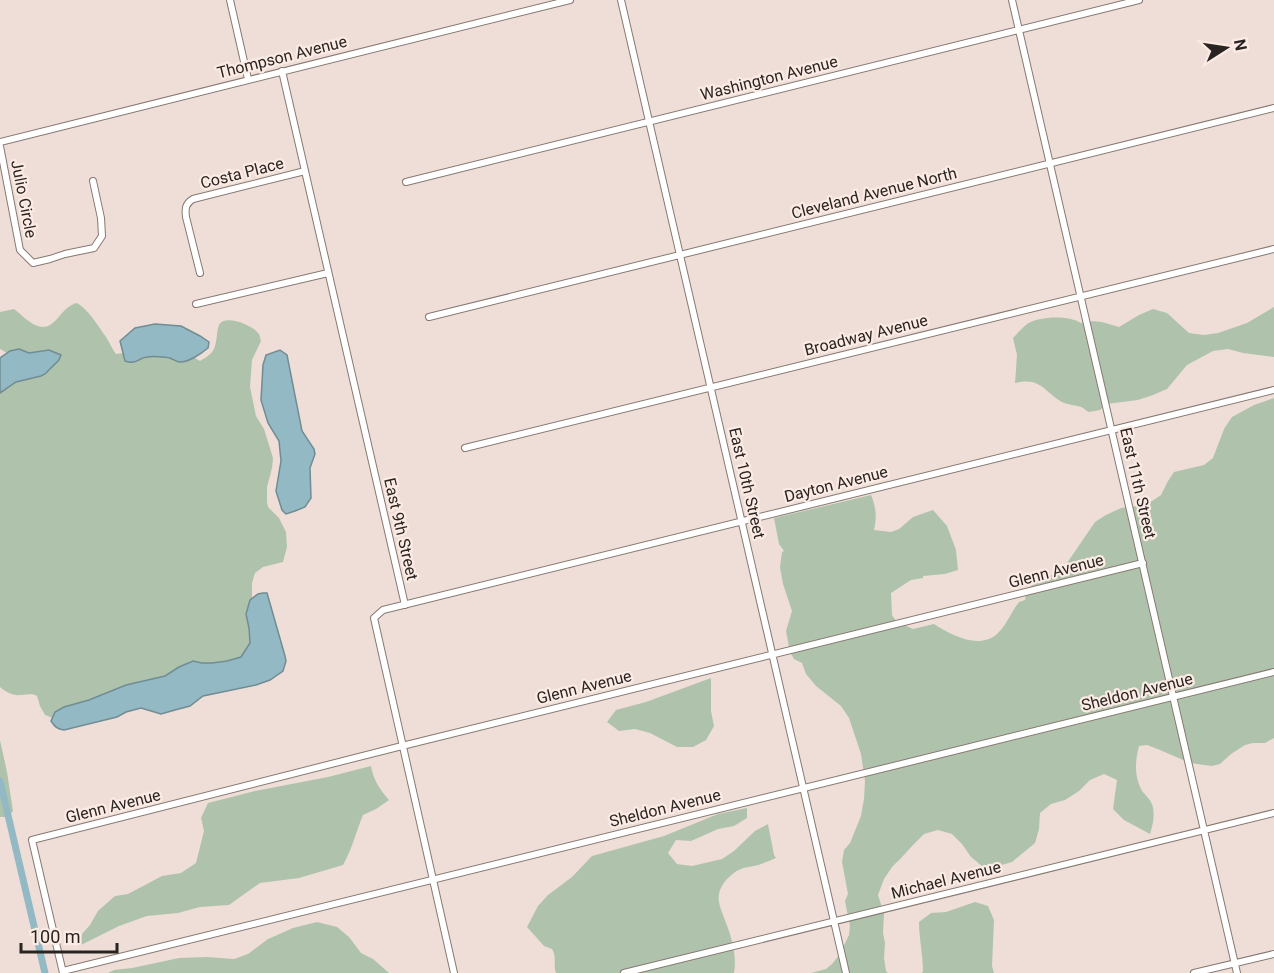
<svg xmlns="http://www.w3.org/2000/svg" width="1274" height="973" viewBox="0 0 1274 973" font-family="Roboto,sans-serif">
	<rect width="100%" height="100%" fill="#eeded7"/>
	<path fill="#afc3ac" d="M77 303C89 310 98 326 106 337 110 343 112 349 116 354L123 353 125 361 147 357H168L182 362 193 357 200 361C214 353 215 350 217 335 217 333 218 327 219 325 225 314 251 325 257 332 260 334 260 338 261 341L252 360 250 387 256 416 264 429 273 458 272 468 267 487V502L268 507 279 518 286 532 287 547 283 562 263 567 255 573 252 583V598L246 614 249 628 250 643 242 657 227 661 212 663H202L192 661 179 667 165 676 126 685 89 700 64 707 55 712 53 718 45 715 40 706 37 696C31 693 28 695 21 695 13 696 6 692 0 687V393L16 382 41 376 45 374 59 360 49 350 29 353 19 349 7 353 0 349V312L14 309C21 314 26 320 33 324 56 336 58 307 77 303Z
		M1274 307V357L1243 353 1228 349 1213 351 1187 365 1167 389 1153 395 1138 400 1106 404 1100 410 1089 412C1086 411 1084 408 1081 407 1075 405 1068 405 1062 402 1043 391 1041 377 1015 383L1017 355 1013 338C1017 334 1022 328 1027 324 1039 316 1069 315 1081 323 1100 319 1102 323 1119 327L1139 315 1153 309 1167 313 1189 333 1204 335 1218 333 1247 323Z
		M1274 398V738L1265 743H1253L1245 745 1231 754 1220 764 1212 766 1190 763 1160 750 1147 745 1139 746C1135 762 1134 776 1142 791 1145 795 1149 798 1151 802 1156 812 1153 825 1150 834L1124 820 1113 809 1117 780 1104 774 1090 780 1079 791 1065 800 1051 804 1040 813 1039 829 1035 843 1012 862 998 866H982L971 857 962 844 952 834 938 830 924 834 913 845 903 856 892 867 884 879 878 895 884 914 883 933 885 943 884 958 886 971 888 973H811L826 969 832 964 840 954 849 935 850 926 845 901 848 894 842 862 844 850 850 843 861 816 864 799 865 781 861 754 849 718 841 706 816 686 806 674 802 663 794 659 790 652 786 631 792 611 783 584 780 567 782 552 784 551 779 544 774 518 871 495C876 507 877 517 874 530L891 532 899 529 913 517 933 510 947 526 956 550 958 570 945 574 923 576V578L911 580 891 593 892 615 896 621 913 629 934 624C951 635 979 650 997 634 1007 625 1011 612 1019 602L1025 600 1026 593 1031 586 1063 569 1095 522 1106 515 1121 508 1137 506 1152 501 1161 495 1168 481 1174 472 1204 465 1213 458 1224 429 1232 417 1254 405Z
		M711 678V711L714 726 706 740 693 747H677L650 733 635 729 619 731 607 722 616 710 646 702Z
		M0 740 7 772 13 811 7 817H0Z
		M371 766C373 779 380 790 389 800L376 809 363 815C356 832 352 849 343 865L299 878 260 883 229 905 200 907 178 913 147 916 119 926 79 946 82 934 90 925 98 911 115 896 128 894 162 876 181 873 196 863 204 831 201 818 208 803 255 791 328 777Z
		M747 808V818L734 826 718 829 691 841 676 840 668 853 677 864 692 866 722 859 734 851 755 831 768 824 774 855 776 858C769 861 762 864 754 866 750 867 745 867 741 869 735 871 730 876 726 880 713 897 720 905 726 923 732 938 737 957 734 973H556C553 965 557 957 552 949L544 946 527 927 538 906 548 895 572 877 592 856 664 836 718 814Z
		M975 902 988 906 994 920 992 966 994 973H921L923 972C923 955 919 939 919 922L931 913 946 912Z
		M317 922 337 927 349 937 361 953 373 959 389 973H108L114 970 132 968 179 958 207 957 234 959 248 954 268 939 293 928Z"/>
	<path fill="#92b9c4" stroke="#728c93" stroke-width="1.5" d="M155 324 181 326 200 336 209 342 208 348C202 353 188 363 179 362 175 361 174 360 170 358 166 357 151 356 147 357 138 358 137 365 125 361L120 341 135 328Z
		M19 349 29 353 49 350 61 355 59 360 45 374 41 376 16 382 0 393V358L10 351Z
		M280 350 287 355 302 431 314 449 315 454 310 468 311 498 305 507 295 511 286 514 282 510 276 491 281 461 279 441 268 423 261 400 263 365 266 355Z
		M263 593H267L285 656 286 661 283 671 270 680 256 685 203 696 190 706 175 710 161 714 141 708 126 712 117 717 64 730C57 729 55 727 51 721L55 712 64 707 89 700 126 685 165 676 179 667 193 661 202 663H212L227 661 241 657 250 643 249 628 246 614 250 600 258 594Z"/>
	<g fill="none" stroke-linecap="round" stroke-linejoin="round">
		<path stroke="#92b9c4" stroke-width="7" d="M0 781 45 973"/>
		<g stroke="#877973" stroke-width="8">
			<path id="minor" d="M230 0 248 79
				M621 0 846 973
				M1012 0 1237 973
				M282 71 405 605
				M0 142 570 0
				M0 146 20 250 33 263 50 259 65 254 94 248 102 236 101 218 93 181
				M406 182 1139 0
				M200 273 186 217C185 209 185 204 193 199L305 171
				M196 304 328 273
				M429 317 1274 108
				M465 448 1274 249
				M63 971 1274 672
				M63 973 32 840 402 746 1143 563
				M454 973 374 618 383 610 1274 390
				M624 973 1274 813
				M1194 973 1274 954"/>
		</g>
		<use href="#minor" stroke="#fff" stroke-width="6"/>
	</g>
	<g text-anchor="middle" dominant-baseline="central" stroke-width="4.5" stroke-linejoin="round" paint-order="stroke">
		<g font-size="16" fill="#292421" stroke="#fbebe4">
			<text transform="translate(282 57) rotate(-14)">Thompson Avenue</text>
			<text transform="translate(769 78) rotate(-14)">Washington Avenue</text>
			<text transform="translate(242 173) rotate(-14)">Costa Place</text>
			<text transform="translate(874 193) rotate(-14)">Cleveland Avenue North</text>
			<text transform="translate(24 199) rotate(79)">Julio Circle</text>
			<text transform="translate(866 335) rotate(-14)">Broadway Avenue</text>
			<text transform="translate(747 483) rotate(77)">East 10th Street</text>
			<text transform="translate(1138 483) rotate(77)">East 11th Street</text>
			<text transform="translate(836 484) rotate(-14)">Dayton Avenue</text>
			<text transform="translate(401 529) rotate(77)">East 9th Street</text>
			<text transform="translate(1056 571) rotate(-14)">Glenn Avenue</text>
			<text transform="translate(584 687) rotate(-14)">Glenn Avenue</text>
			<text transform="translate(1137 692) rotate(-14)">Sheldon Avenue</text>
			<text transform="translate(113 806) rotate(-14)">Glenn Avenue</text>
			<text transform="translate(665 808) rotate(-14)">Sheldon Avenue</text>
			<text transform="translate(946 880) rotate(-14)">Michael Avenue</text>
		</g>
	</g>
	<g transform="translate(1226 48) rotate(78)" stroke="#fbebe4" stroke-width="4.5" paint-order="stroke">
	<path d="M0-4.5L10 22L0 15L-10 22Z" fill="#292421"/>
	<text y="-9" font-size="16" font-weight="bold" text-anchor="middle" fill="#292421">N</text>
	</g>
	<path d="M21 943v9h96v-9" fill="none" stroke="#292421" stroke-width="3"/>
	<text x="30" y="943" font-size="18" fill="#292421" stroke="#fbebe4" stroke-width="4.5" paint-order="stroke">100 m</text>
</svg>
